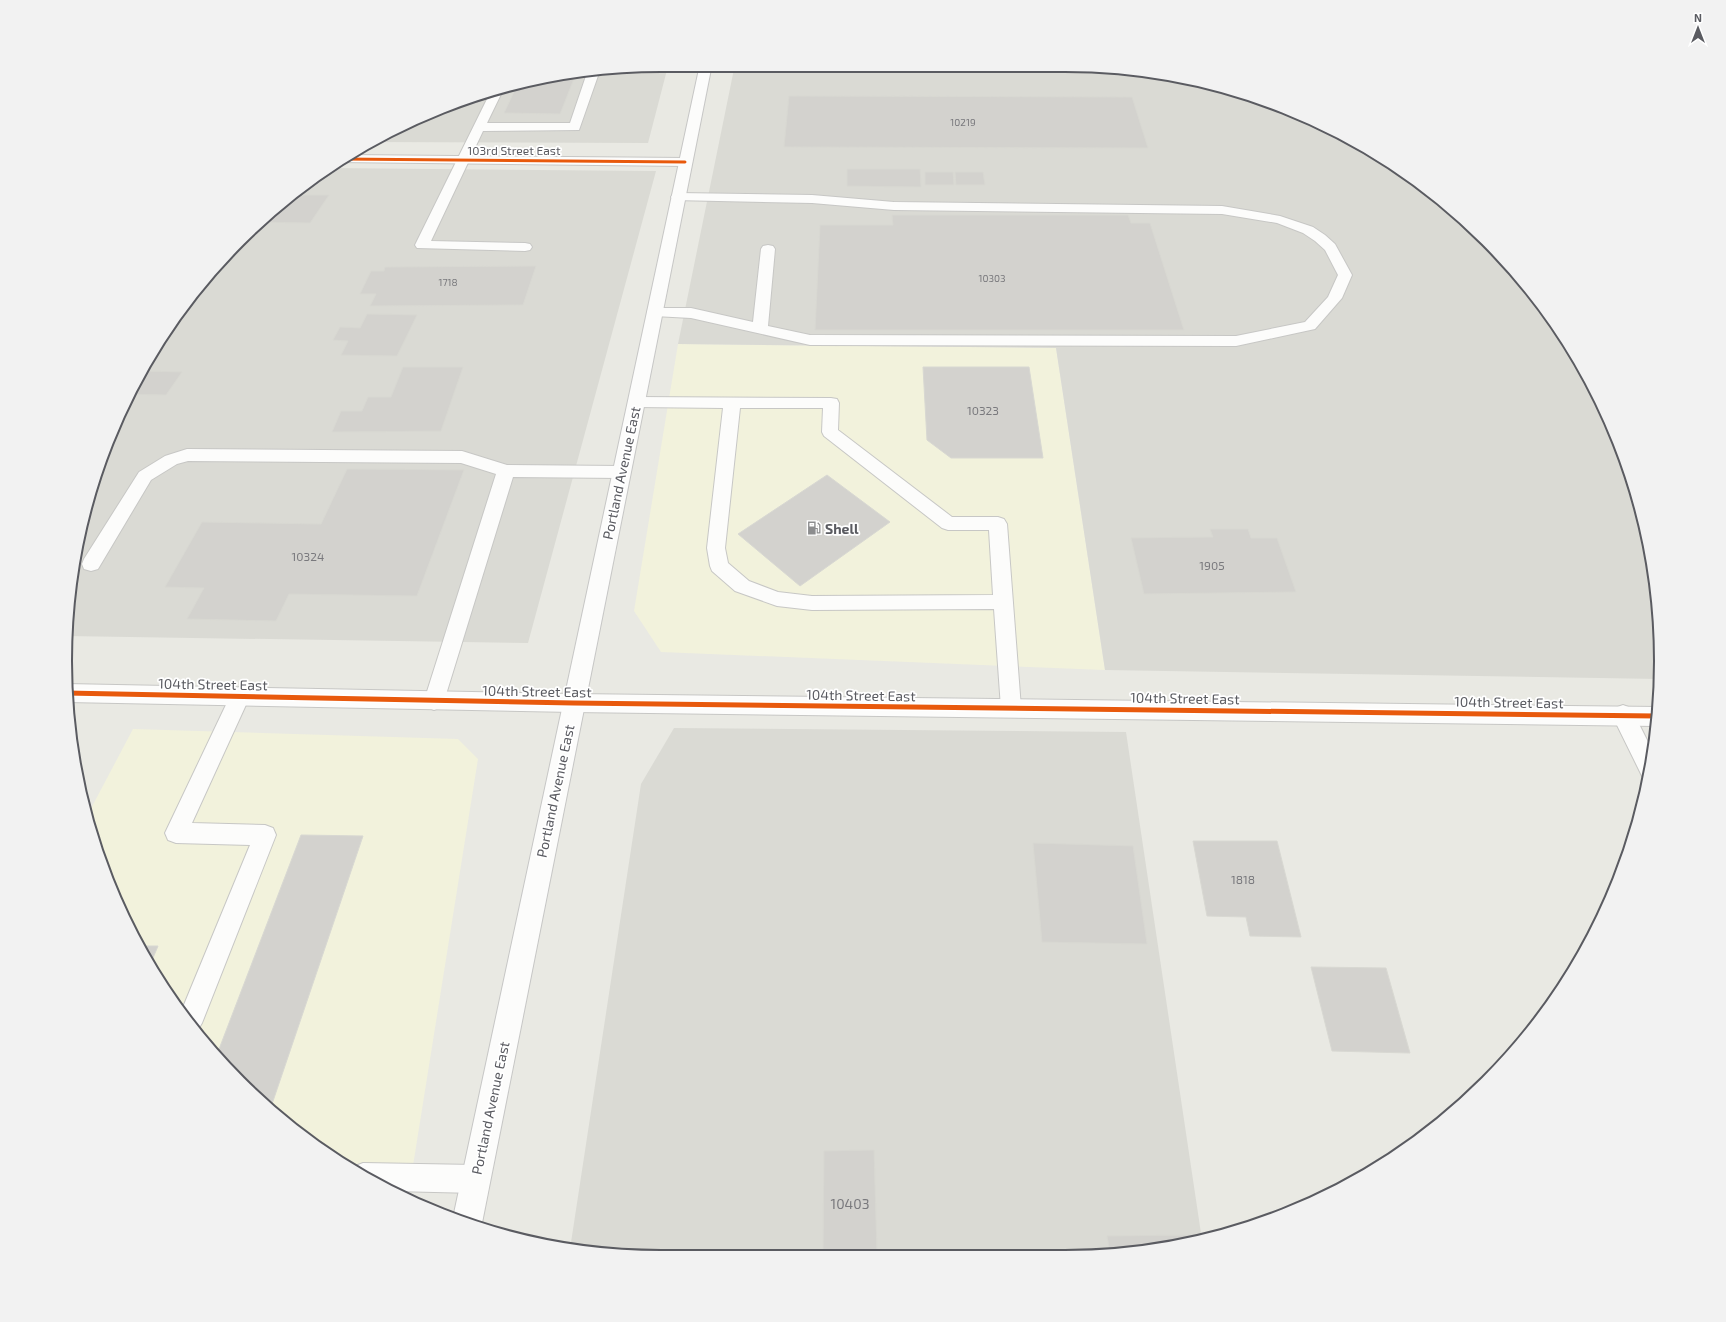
<svg xmlns="http://www.w3.org/2000/svg" width="1726" height="1322" viewBox="0 0 1726 1322" font-family="'Exo 2',sans-serif">
	<rect width="100%" height="100%" fill="#e9e9e3"/>
	<path fill="#f2f2dc" d="M678 344 1056 348 1105 670 661 652 634 611Z
		M133 729 458 739 478 759 408 1197 363 1177 268 1109 213 1054 166 992 127 925 97 853 87 816Z"/>
	<path fill="#dadad4" d="M1104 66 1219 85 1328 126 1396 166 1486 239 1560 330 1616 433 1649 544 1661 661 1659 679 1105 670 1056 348 678 344 734 69Z
		M583 70H667L648 143 369 142 433 110 507 85Z
		M328 168 656 171 528 643 66 636V622L77 544 97 469 127 397 166 330 239 240 298 188Z
		M674 728 1126 732 1202 1240 1143 1252 661 1257 583 1252 570 1249 641 784Z"/>
	<path fill="#d3d2ce" stroke="#d8d8d2" d="M577 71 560 114 504 113 518 83Z
		M789 96 1132 97 1148 148 784 147Z
		M407 123 402 133H387Z
		M847 169H920L921 187 847 186Z
		M925 172H953L954 185H925Z
		M955 172H983L985 185H956Z
		M291 195H329L310 223 259 222Z
		M892 215H1128L1131 223H1150L1184 330H815L820 225H893Z
		M536 266 523 305 370 306 376 294H360L371 271H384L385 267Z
		M367 314 417 315 397 356 341 355 348 341 333 340 340 327 360 328Z
		M403 367H463L441 431 332 432 341 411H362L368 397H391Z
		M923 367H1029L1043 458H951L927 440Z
		M141 371 182 372 166 395 128 394Z
		M347 469 464 470 417 596 289 594 276 621 187 619 204 588 165 587 202 522 321 524Z
		M827 475 890 522 800 586 738 534Z
		M1210 529H1248L1251 538H1277L1296 592 1144 594 1131 538 1213 537Z
		M301 835 363 836 270 1110 216 1057Z
		M1193 841H1277L1301 937 1250 936 1246 917 1207 916Z
		M1033 843 1133 846 1147 944 1042 942Z
		M139 946H158L150 965Z
		M1311 967 1386 968 1410 1053 1332 1051Z
		M874 1150 877 1255H823L824 1151Z
		M1205 1235 1206 1239 1143 1252H1110L1107 1236Z"/>
	<g fill="none" stroke-linecap="round" stroke-linejoin="round">
		<g stroke="#c7c7c5" stroke-width="2">
			<path id="service" d="M1104 66 1120 69 1115 71H917L913 70 911 68Z
				M588 70H600L579 130 483 131 431 241 525 243 530 244 532 247 530 250 525 251 417 248 415 245 491 91 503 87 504 88 487 123H570Z
				M678 193 812 195 894 202 1222 206 1280 216 1313 227 1325 235 1335 244 1352 275 1342 298 1315 329 1236 346 810 345 691 318 654 316 649 315 647 312 649 309 654 308H691L753 322 761 249 763 246 768 245 773 246 775 249 768 326 810 335 1236 336 1305 322 1328 297 1338 275 1325 250 1315 241 1303 233 1277 223 1222 214 894 210 812 203 673 200 671 197 673 194Z
				M636 397 831 398 837 399 839 403 838 430 952 517H998L1004 519 1007 524 1021 708 1018 714 1011 717 1004 714 1001 708 994 609 812 610 777 606 735 591 712 571 710 566 707 548 723 408 636 407 630 406 628 402 630 398ZM740 408H823L822 432 824 436 942 528 948 530H989L993 595 812 596 778 592 749 581 728 563 725 548Z
				M187 449 462 451 507 465 621 466 627 468 630 472 627 476 621 478 513 477 444 701 441 707 434 710 427 707 424 701 496 474 461 463 188 461 177 464 151 480 98 569 91 571 84 569 82 564 84 559 139 472 165 456Z
				M240 687 247 690 250 696 192 823 265 825 273 828 276 835 202 1023 196 1033 181 1012 250 845 176 843 168 840 165 833 233 690Z
				M363 1163 475 1165 485 1169 489 1179 485 1189 475 1193 394 1191 363 1177 352 1170 353 1167Z"/>
		</g>
		<g stroke="#c7c7c5" stroke-width="2">
			<path id="minor" d="M348 155 685 158 690 159 692 162 690 165 685 166 337 162Z
				M1623 705 1631 708 1652 750 1649 779 1642 776 1612 715 1615 708Z"/>
		</g>
		<g stroke="#c7c7c5" stroke-width="2">
			<path id="tertiary" d="M66 684 573 694 1657 707 1655 726 573 712 67 702Z"/>
		</g>
		<g stroke="#c6c6c5" stroke-width="2">
			<path id="secondary" d="M699 69H711L481 1228 469 1225 453 1218Z"/>
		</g>
		<use href="#service" fill="#fcfcfb" fill-rule="evenodd"/>
		<use href="#minor" fill="#fcfcfb" fill-rule="evenodd"/>
		<use href="#tertiary" fill="#fcfcfb" fill-rule="evenodd"/>
		<use href="#secondary" fill="#fcfcfb" fill-rule="evenodd"/>
		<g stroke="#fff" stroke-width="4.5">
			<path id="cycleway-far1" d="M342 159 685 162"/>
		</g>
		<g stroke="#fff" stroke-width="8">
			<path id="cycleway" d="M66 693 573 703 1656 716"/>
		</g>
		<use href="#cycleway-far1" stroke="#e8590c" stroke-width="3"/>
		<use href="#cycleway" stroke="#e8590c" stroke-width="5"/>
	</g>
	<defs>
		<g id="fuel-bare" transform="scale(1.08)"><path d="M-5.5-6h7V0h2V4h1.3V-2.5L3-4.5l.8-.8L6-3V5H2.5V1h-1V6h-7ZM-4.2-4.7v3.2H.2V-4.7Z" fill="#8c8d8e" stroke="#fff" stroke-width="2.5" paint-order="stroke"/></g>
	</defs>
	<g fill-rule="evenodd">
		<use href="#fuel-bare" x="814" y="528"/>
	</g>
	<g text-anchor="middle" dominant-baseline="central" stroke-width="3.5" stroke-linejoin="round" paint-order="stroke">
		<g font-size="10" fill="#79797d">
			<text x="963" y="122">10219</text>
			<text x="992" y="278">10303</text>
			<text x="448" y="282">1718</text>
		</g>
		<g font-size="12" fill="#5a5b61" stroke="#fff">
			<text x="514" y="150">103rd Street East</text>
		</g>
		<g font-size="12" fill="#79797d">
			<text x="983" y="410">10323</text>
			<text x="308" y="556">10324</text>
			<text x="1212" y="565">1905</text>
			<text x="1243" y="879">1818</text>
		</g>
		<g font-size="14" fill="#5a5b61" stroke="#fff">
			<text transform="translate(621 473) rotate(-78)">Portland Avenue East</text>
			<text transform="translate(213 684) rotate(1)">104th Street East</text>
			<text transform="translate(537 691) rotate(1)">104th Street East</text>
			<text transform="translate(861 695) rotate(1)">104th Street East</text>
			<text transform="translate(1185 698) rotate(1)">104th Street East</text>
			<text transform="translate(1509 702) rotate(1)">104th Street East</text>
			<text transform="translate(555 791) rotate(-78)">Portland Avenue East</text>
			<text transform="translate(490 1108) rotate(-78)">Portland Avenue East</text>
		</g>
		<g font-size="14" font-weight="bold" fill="#5a5b61" stroke="#fff" text-anchor="start">
			<text x="825" y="528">Shell</text>
		</g>
		<g font-size="14" fill="#79797d">
			<text x="850" y="1203">10403</text>
		</g>
	</g>
	<path d="M0 0H1726V1322H0ZM661 72H1065A589 589 0 0 1 1654 661V661A589 589 0 0 1 1065 1250H661A589 589 0 0 1 72 661V661A589 589 0 0 1 661 72Z" fill="#f2f2f2" fill-rule="evenodd"/>
	<path fill="none" stroke="#5a5b61" stroke-width="2" d="M661 72H1065A589 589 0 0 1 1654 661V661A589 589 0 0 1 1065 1250H661A589 589 0 0 1 72 661V661A589 589 0 0 1 661 72Z"/>
	<g transform="translate(1698 28)" stroke="#ffffff" stroke-width="3" paint-order="stroke">
	<path d="M0-3L7 15L0 10L-7 15Z" fill="#5a5b61"/>
	<text y="-6" font-size="11" font-weight="bold" text-anchor="middle" fill="#5a5b61">N</text>
	</g>
</svg>
